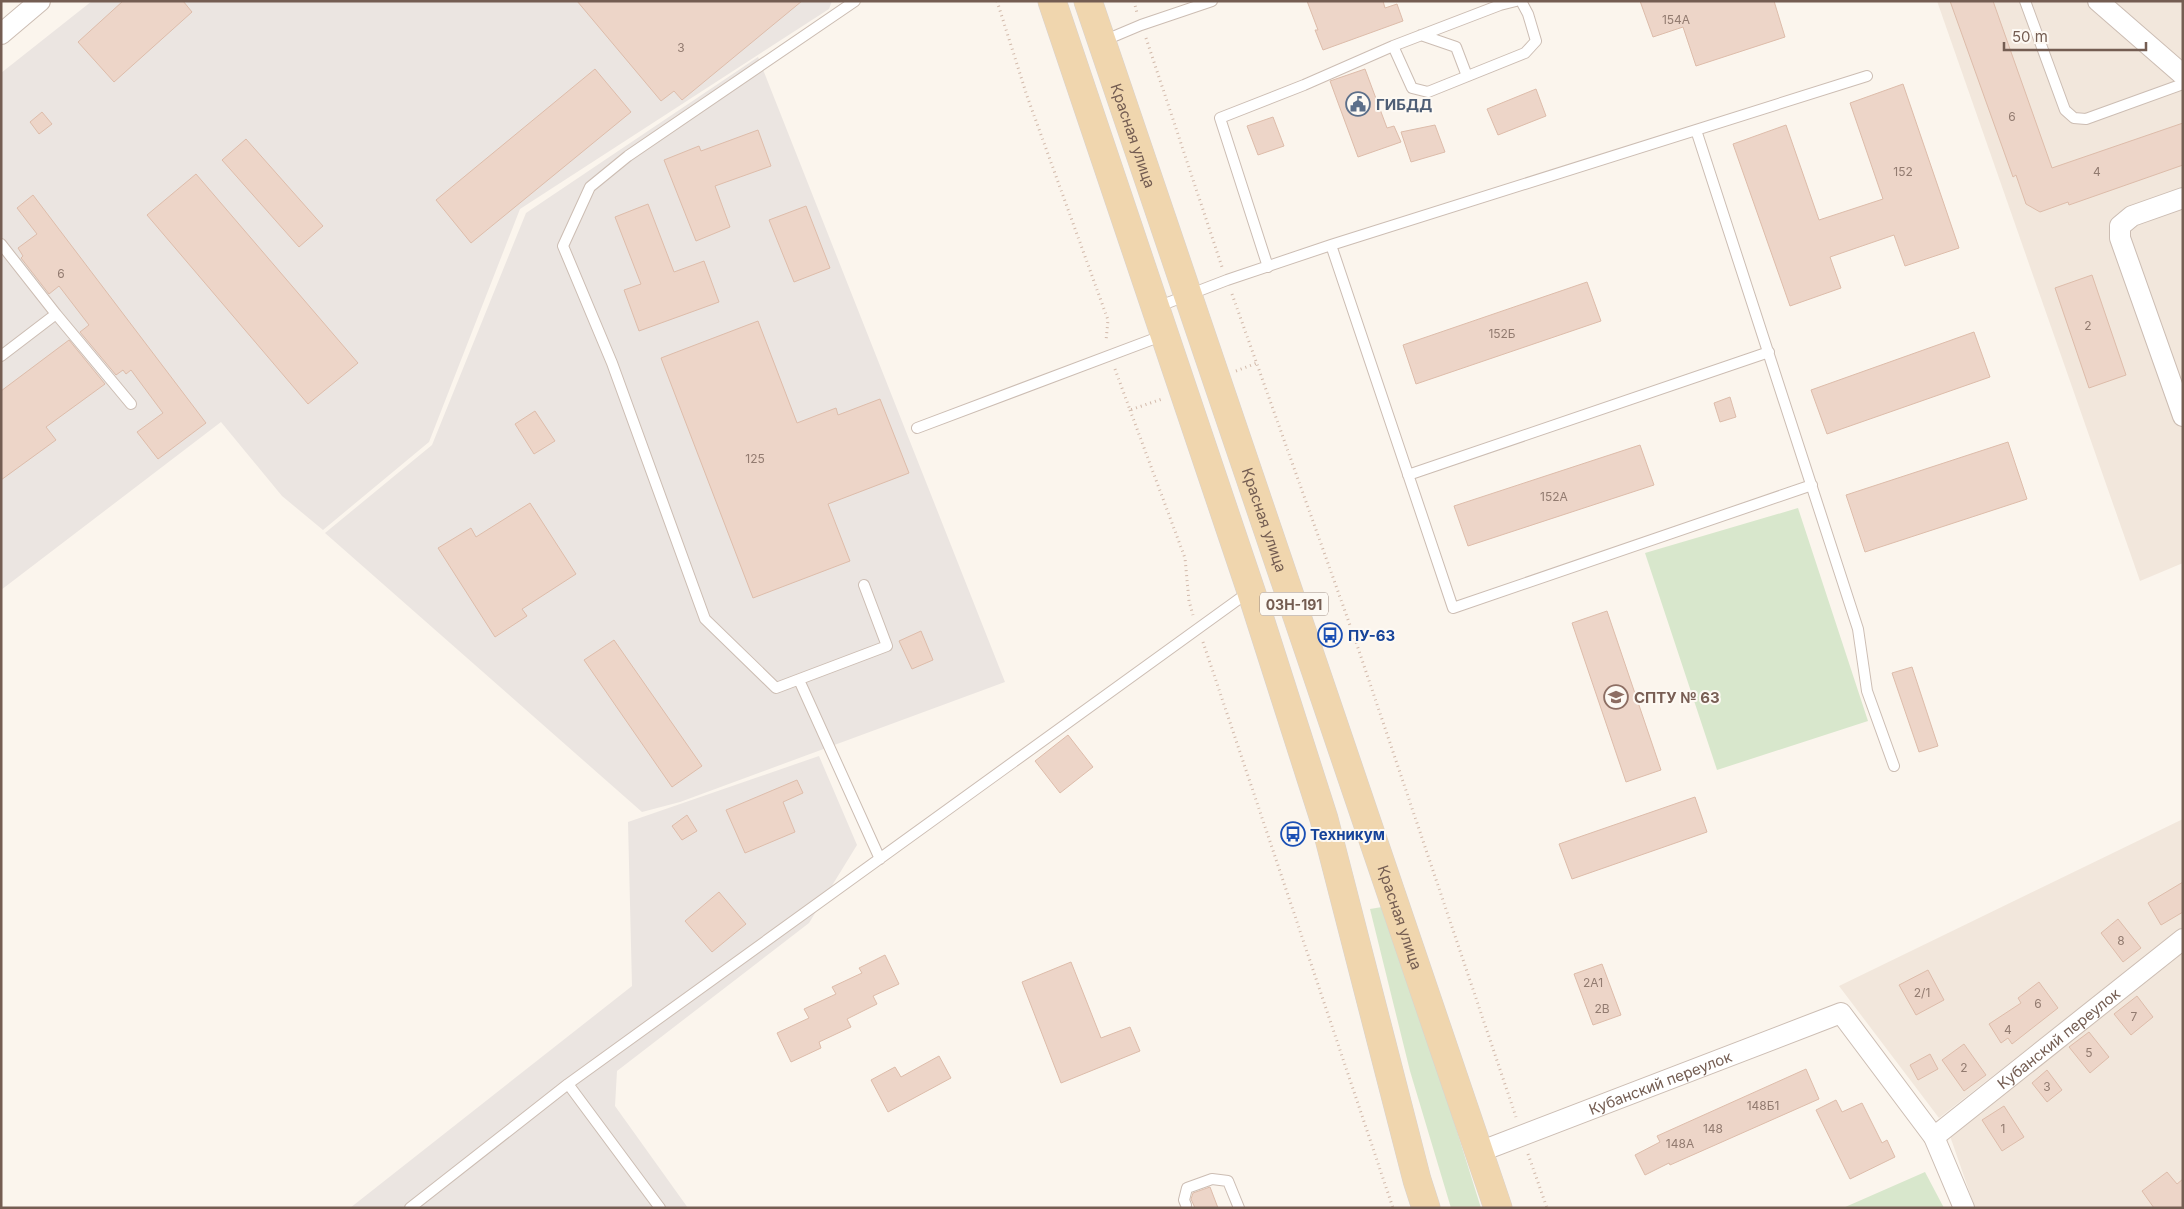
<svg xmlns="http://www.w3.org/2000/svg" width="2184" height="1209" viewBox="0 0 2184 1209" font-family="Inter,sans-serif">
	<rect width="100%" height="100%" fill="#fbf5ed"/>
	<path fill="#f2e7dc" d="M1937 1H2183V563L2140 581Z
		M2183 819V927L1939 1118 1839 986Z
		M2183 952V1208H1975L1950 1136Z"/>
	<path fill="#ebe5e1" d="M92 1H832L829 9 520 209 429 442 323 530 282 496 221 422 1 590V73Z
		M758 57 1005 682 680 802 642 812 325 533 432 445 526 213Z
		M819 756 857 845 809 923 617 1071 615 1106 688 1208H350L632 986 628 822Z"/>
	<path fill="#d8e7cc" d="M1798 508 1868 721 1717 770 1645 553Z
		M1382 907 1450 1109 1481 1208H1451L1410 1071 1370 909Z
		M1925 1172 1944 1208H1843Z"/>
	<path fill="#edd5c8" stroke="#ddbcaa" d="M123 1H183L192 12 114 82 78 42Z
		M577 1H802L682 100 674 91 661 101Z
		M1307 1H1383L1385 8 1397 4 1403 21 1323 50 1315 30H1318Z
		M1640 1H1774L1785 37 1696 66 1683 27 1653 37Z
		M1950 1H1993L2052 168 2183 123V165L2069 205 2068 202 2040 212 2026 204 2016 175 2013 177Z
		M595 69 631 112 471 243 436 200Z
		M1365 69 1387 128 1394 126 1401 142 1358 157 1330 81Z
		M1903 84 1959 248 1905 266 1894 235 1830 257 1841 288 1790 306 1733 144 1786 125 1819 220 1883 199 1850 103Z
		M1536 89 1546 116 1498 135 1487 109Z
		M42 112 52 124 39 134 30 122Z
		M1273 117 1284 146 1258 155 1247 126Z
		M1435 125 1445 152 1411 162 1401 132Z
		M758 130 771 166 715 186 730 227 696 241 664 160 699 146 701 151Z
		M246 139 323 226 299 247 222 160Z
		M196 174 358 363 308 404 147 215Z
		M33 195 206 423 158 459 137 432 163 413 131 370 126 374 123 370 116 375 80 332 89 325 59 286 49 294 21 258 23 256 18 248 37 234 17 208Z
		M648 204 674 272 704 261 719 302 639 331 624 290 641 284 615 217Z
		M806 206 830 268 794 282 769 220Z
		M2092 275 2126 375 2089 388 2055 288Z
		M1587 282 1601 321 1416 384 1403 345Z
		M758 321 797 423 836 408 838 415 880 399 909 473 828 504 850 561 753 598 661 358Z
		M1974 332 1990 377 1827 434 1811 390Z
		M69 340 105 384 46 427 56 440 1 480V391Z
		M1730 397 1736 417 1720 422 1714 403Z
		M535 411 555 441 534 454 515 424Z
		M2008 442 2027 499 1865 552 1846 495Z
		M1640 445 1654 485 1468 546 1454 506Z
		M530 503 576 574 522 609 527 616 495 637 438 548 471 528 476 537Z
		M1607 611 1661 770 1626 782 1572 623Z
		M921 631 933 660 912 669 899 641Z
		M614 640 702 766 672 787 584 660Z
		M1912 667 1938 746 1919 752 1892 673Z
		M1068 735 1093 767 1060 793 1035 761Z
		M797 780 803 793 783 802 795 832 745 853 726 810Z
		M1695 797 1707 832 1572 879 1559 844Z
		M687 815 697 831 682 840 672 826Z
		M2183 882V912L2161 925 2148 903Z
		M719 892 746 924 712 952 685 921Z
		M2118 919 2141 948 2123 962 2101 933Z
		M885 955 899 984 873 996 877 1004 847 1019 851 1027 819 1042 821 1048 791 1062 777 1033 809 1018 804 1009 836 994 832 987 862 973 859 968Z
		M1071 962 1101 1038 1130 1027 1140 1051 1061 1083 1022 982Z
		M1602 964 1621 1015 1593 1025 1574 974Z
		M1928 970 1944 1000 1916 1015 1899 985Z
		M2039 982 2058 1008 2012 1044 2008 1038 2001 1043 1989 1024 2021 1003 2018 998Z
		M2137 996 2153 1017 2131 1035 2114 1014Z
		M2089 1032 2109 1057 2090 1073 2069 1047Z
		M1964 1044 1986 1075 1964 1091 1942 1060Z
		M1930 1054 1938 1069 1918 1080 1910 1065Z
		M939 1056 951 1078 888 1112 871 1080 895 1067 901 1077Z
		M1806 1069 1819 1099 1670 1165 1669 1163 1645 1175 1635 1155 1660 1142 1657 1136Z
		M2047 1070 2062 1090 2047 1102 2032 1083Z
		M1836 1100 1842 1112 1862 1103 1882 1143 1887 1140 1895 1157 1850 1179 1816 1110Z
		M2004 1106 2024 1137 2002 1151 1982 1120Z
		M2167 1172 2177 1184 2183 1179V1208H2154L2142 1191Z
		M1210 1187 1218 1208H1195L1191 1199 1193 1193Z"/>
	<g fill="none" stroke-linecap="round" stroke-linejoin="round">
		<g stroke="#ccbdb3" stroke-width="12">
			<path id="lane" d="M855 1 628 156 590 187 563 246 612 363 705 619 776 688 887 646 864 585
				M2025 1 2065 110 2074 118 2086 119 2183 84
				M1421 35 1456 47 1467 76
				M1103 41 1141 25 1212 1
				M1393 46 1412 88 1428 92 1525 53 1536 41 1528 14 1521 1
				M1696 130 1858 629 1867 691 1894 766
				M1 244 56 314 131 404
				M1331 245 1453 608 1812 485
				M1268 267 1220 118 1304 85 1393 46 1500 5 1516 1
				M1157 307 1227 280 1331 245 1867 76
				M1 356 56 314
				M917 428 1164 335
				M1408 475 1769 352
				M799 680 880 859
				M568 1084 660 1208
				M1186 1205 1184 1200 1187 1188 1212 1179 1228 1181 1239 1208
				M410 1208 568 1084 1250 591"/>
		</g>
		<g stroke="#ccbdb3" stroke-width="22">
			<g id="street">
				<path d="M2098 1 2183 75"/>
				<path d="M1 34 40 1"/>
				<path d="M2183 198 2132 216 2120 226V238L2183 416"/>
				<path id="s1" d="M1934 1137 2183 939"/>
				<path id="s2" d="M1479 1152 1841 1013 1934 1137 1964 1208"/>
			</g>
		</g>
		<g stroke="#d8d2cf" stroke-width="29">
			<g id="primary">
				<path d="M1052 1 1251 591 1324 819 1417 1180 1426 1208"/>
				<path id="s3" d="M1088 1C1224 404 1364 805 1498 1208"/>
			</g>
		</g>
		<path stroke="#d2b9aa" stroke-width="3" stroke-dasharray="1 4" stroke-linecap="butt" d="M997 1 1027 96 1108 320 1106 341
			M1134 1 1137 13
			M1146 38 1222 267
			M1232 294 1356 642 1516 1117
			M1115 369 1130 410 1162 399
			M1236 371 1257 363
			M1130 410 1185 558 1189 601 1193 615
			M1203 642 1393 1208
			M1528 1154 1547 1208"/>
		<use href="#lane" stroke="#fff" stroke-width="10"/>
		<use href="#street" stroke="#fff" stroke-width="20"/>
		<use href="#primary" stroke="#f0d6ae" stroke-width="28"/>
	</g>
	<defs>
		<g id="civic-ring" transform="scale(1.25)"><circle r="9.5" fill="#fdf9f3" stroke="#5c6f8a" stroke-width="1.5"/><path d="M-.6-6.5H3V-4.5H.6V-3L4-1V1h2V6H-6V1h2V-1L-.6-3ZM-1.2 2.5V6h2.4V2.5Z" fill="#5c6f8a"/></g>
		<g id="bus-ring" transform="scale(1.25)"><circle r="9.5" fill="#fdf9f3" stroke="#1a4fb4" stroke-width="1.5"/><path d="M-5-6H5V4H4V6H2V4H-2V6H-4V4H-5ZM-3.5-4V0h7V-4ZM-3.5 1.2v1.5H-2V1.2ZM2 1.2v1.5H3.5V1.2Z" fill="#1a4fb4"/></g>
		<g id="university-ring" transform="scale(1.25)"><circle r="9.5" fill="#fdf9f3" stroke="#8d6e63" stroke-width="1.5"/><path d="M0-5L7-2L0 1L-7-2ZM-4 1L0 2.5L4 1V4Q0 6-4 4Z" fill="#8d6e63"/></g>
	</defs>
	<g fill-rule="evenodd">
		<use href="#civic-ring" x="1358" y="104"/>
		<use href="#bus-ring" x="1330" y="635"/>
		<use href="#university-ring" x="1616" y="697"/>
		<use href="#bus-ring" x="1293" y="834"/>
	</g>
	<g text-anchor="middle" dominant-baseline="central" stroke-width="4" stroke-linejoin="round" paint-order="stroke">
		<g font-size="12" fill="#927b70">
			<text x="1676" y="19">154А</text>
			<text x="681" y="47">3</text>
			<text x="2012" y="116">6</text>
			<text x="1903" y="171">152</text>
			<text x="2097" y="171">4</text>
			<text x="61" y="273">6</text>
			<text x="2088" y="325">2</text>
			<text x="1502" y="333">152Б</text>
			<text x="755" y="458">125</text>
			<text x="1554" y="496">152А</text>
			<text x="2121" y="940">8</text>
			<text x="1593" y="982">2А1</text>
			<text x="1922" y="992">2/1</text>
			<text x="2038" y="1003">6</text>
			<text x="1602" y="1008">2В</text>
			<text x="2134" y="1016">7</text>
			<text x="2008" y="1029">4</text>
			<text x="2089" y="1052">5</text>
			<text x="1964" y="1067">2</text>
			<text x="2047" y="1086">3</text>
			<text x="1763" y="1105">148Б1</text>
			<text x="1713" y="1128">148</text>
			<text x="2003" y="1128">1</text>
			<text x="1680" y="1143">148А</text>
		</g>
		<rect fill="#fdf9f3" stroke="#9d8c82" stroke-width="1" x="1260" y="592.5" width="68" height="23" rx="4"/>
		<g font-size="14" font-weight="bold" fill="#745d52">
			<text x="1294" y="604">03Н-191</text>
		</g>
		<g font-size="15" font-weight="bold" fill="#4e5e75" stroke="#fdf9f3" text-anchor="start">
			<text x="1376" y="104">ГИБДД</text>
		</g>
		<g font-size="15" fill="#745d52" stroke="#fdf9f3">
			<text stroke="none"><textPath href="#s3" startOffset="142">Красная улица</textPath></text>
			<text stroke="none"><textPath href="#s3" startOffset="548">Красная улица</textPath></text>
			<text stroke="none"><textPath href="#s3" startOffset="968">Красная улица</textPath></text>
			<text stroke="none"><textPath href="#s1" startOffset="159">Кубанский переулок</textPath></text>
			<text stroke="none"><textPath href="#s2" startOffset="194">Кубанский переулок</textPath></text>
		</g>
		<g font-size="15" font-weight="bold" fill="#164399" stroke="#fdf9f3" text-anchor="start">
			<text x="1348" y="635">ПУ-63</text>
			<text x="1310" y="834">Техникум</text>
		</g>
		<g font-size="15" font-weight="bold" fill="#785e54" stroke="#fdf9f3" text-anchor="start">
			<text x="1634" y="697">СПТУ № 63</text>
		</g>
	</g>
	<rect width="2184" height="1209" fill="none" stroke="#745d52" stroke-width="5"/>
	<path d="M2004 42v8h142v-8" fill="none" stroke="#745d52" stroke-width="2.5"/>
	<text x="2012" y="42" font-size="15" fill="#745d52" stroke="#fdf9f3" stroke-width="4" paint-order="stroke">50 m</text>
</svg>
